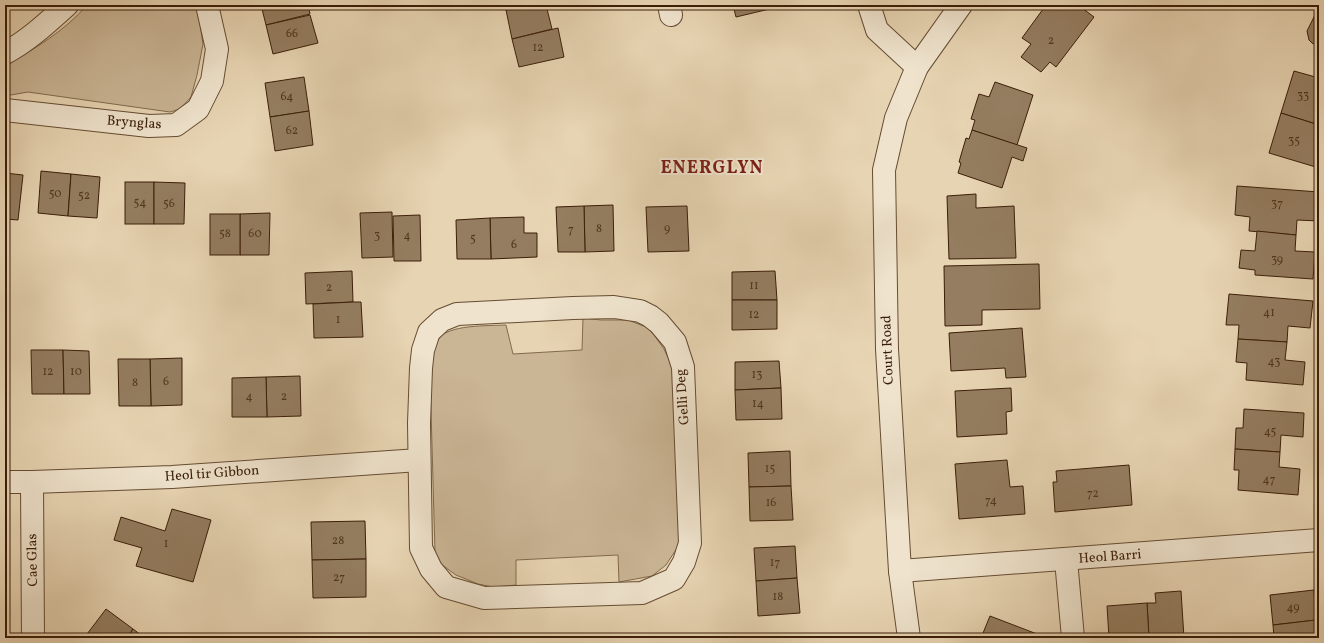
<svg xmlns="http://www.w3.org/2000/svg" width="1324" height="643" viewBox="0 0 1324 643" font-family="Vollkorn,serif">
<rect width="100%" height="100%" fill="#e7d4b2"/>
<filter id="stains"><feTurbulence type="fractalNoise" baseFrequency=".005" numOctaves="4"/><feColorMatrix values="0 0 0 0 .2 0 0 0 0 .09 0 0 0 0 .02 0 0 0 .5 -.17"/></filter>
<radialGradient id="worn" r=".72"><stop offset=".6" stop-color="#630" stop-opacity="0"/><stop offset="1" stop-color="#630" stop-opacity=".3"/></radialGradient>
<!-- green -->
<g fill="#cab595" stroke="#826a4e">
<path d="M87,5h110l6,39 -6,31 -6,22 -11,12 -10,3 -142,-20 -23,4v-30c29,-17 60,-35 82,-61z"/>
<path d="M583,318l18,2h27l18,7 8,8 10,14 8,17 4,75 3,104 -13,20 -14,11 -33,6 -1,-27 -102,5v25l-23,2 -15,-3 -22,-9 -15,-11 -6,-12 -5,-178c2,-10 3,-24 8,-34 8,-16 52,-14 68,-15l7,29 69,-4z"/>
</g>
<!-- building -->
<g fill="#947d60" stroke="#3b1e08">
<path d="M261,5h47l2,9 -44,11z"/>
<path d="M505,5h25l-24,5z"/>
<path d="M530,5h16l6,24 -40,10 -6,-29z"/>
<path d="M733,5h45v2l-42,10z"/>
<path d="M1046,5h32l16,12 -38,50 -6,-5 -9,10 -20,-15 10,-13 -9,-6z"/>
<path d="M1319,6v11l-4,-2z"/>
<path d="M310,15l8,28 -45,11 -7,-29z"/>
<path d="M1315,15l4,2v30l-7,-4 -3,-3 -2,-9z"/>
<path d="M558,28l6,29 -45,10 -7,-28z"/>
<path d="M1294,71l25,7v47l-38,-12z"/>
<path d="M304,77l5,34 -39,6 -5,-34z"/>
<path d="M995,82l38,13 -16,50 -45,-15 3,-10 -4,-1 8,-25 10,3z"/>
<path d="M309,111l4,34 -38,6 -5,-34z"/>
<path d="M1281,113l38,12 -5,15 5,2v26l-50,-15z"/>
<path d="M972,130l55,18 -4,13 -11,-4 -10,31 -44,-15 3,-10 -2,-1 7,-24 3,1z"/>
<path d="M41,171l30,3 -3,42 -30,-3z"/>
<path d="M5,173l18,2 -5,45 -13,-1z"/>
<path d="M71,174l29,3 -3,41 -29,-2z"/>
<rect x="125" y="182" width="29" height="42"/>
<path d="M154,182l31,1 -1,41h-30z"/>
<path d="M1237,186l82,6v29l-22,-1 -1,15 -47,-4 1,-14 -15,-2z"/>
<path d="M976,194v14l38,-2 2,52 -67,1 -2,-63z"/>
<path d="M613,205l1,46 -29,1 -1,-46z"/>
<path d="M584,206l1,46h-27l-2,-45z"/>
<path d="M687,206l2,45 -41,1 -2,-45z"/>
<path d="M392,212l1,45 -31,1 -2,-45z"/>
<path d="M270,213l-1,42h-29v-41z"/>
<rect x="210" y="214" width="30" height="41"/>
<path d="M420,215l1,46h-27l-1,-45z"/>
<path d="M524,217v16h13v24l-46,2 -1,-41z"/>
<path d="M490,218l1,41h-34l-1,-39z"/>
<path d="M1257,231l39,4 -1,16 20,1 -2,27 -58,-4v-5l-16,-2 2,-18 14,1z"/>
<path d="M1039,264l1,45 -58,1v15l-37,1 -1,-60z"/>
<path d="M352,271l1,31 -47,2 -1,-31z"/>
<path d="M775,271l2,29h-45v-28z"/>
<path d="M1229,294l84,7 -3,27 -22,-2 -1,16 -49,-3 1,-14h-13z"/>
<path d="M732,300h45v29l-45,1z"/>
<path d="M353,302h8l2,35 -49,1 -1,-34z"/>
<path d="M1022,328l4,49 -20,1 -1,-10 -54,3 -2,-38z"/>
<path d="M1238,339l49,3 -2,18 20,2 -2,23 -57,-5 1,-17 -11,-1z"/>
<path d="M31,350h32l1,44h-32z"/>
<path d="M63,350l26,1 1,43h-26z"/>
<path d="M182,358v47l-31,1 -1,-47z"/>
<path d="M118,359h32l1,47h-32z"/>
<path d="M779,361l2,27 -46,2v-28z"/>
<path d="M300,376l1,40 -34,1 -1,-40z"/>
<path d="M266,377l1,40h-35v-39z"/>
<path d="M781,388l1,31 -46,1 -1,-30z"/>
<path d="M1011,388l1,23 -6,1 1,22 -50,3 -2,-46z"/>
<path d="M1244,409l60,4 -1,24 -22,-2 -1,17 -45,-3 1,-21h7z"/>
<path d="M1235,449l45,3 -1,15 21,2 -2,26 -60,-5 1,-20h-5z"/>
<path d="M790,451l1,35 -42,1 -1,-34z"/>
<path d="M1007,460l3,27 13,-1 2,28 -66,5 -4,-55z"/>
<path d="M1129,465l3,40 -77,7 -2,-30h4l-1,-11z"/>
<path d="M791,486l2,34 -43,1 -1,-34z"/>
<path d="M172,509l39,11 -18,62 -57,-16 6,-18 -28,-8 7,-23 44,14z"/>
<path d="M365,521l1,38 -54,1 -1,-38z"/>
<path d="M795,546l2,32 -41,3 -2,-33z"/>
<path d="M366,559v38l-53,1 -1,-38z"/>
<path d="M797,578l3,35 -42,3 -2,-35z"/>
<path d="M1314,590l2,30 -43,5 -3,-30z"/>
<path d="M1181,591l3,47h-35l-2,-35h9l-1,-10z"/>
<path d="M1147,603l2,35h-40l-2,-32z"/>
<path d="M106,609l27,20 -6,9h-43z"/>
<path d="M990,616l47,18 -2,4h-54z"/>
<path d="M1316,620l2,18h-44l-1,-13z"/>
<path d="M133,629l12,9h-18z"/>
</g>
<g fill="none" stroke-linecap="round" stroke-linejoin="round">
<!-- minor casing -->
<g stroke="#664c32" stroke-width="24">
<g id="minor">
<path d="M669,5l2,10"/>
<path d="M869,5l8,25 40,37"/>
<path d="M5,53c23,-12 43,-31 62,-48"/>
<path d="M5,110l144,16 27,-1 22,-16 14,-28 5,-32 -10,-44"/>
<path d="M614,307l26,4 10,5 9,7 16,19 8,25 7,176 -6,19 -10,17 -32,14 -158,5 -38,-11 -15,-18 -10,-21 -2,-125 2,-55 2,-18 6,-18 13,-12 15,-6 116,-6z"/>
<path d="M5,482h27l140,-5 247,-17"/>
<path d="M32,482l1,156"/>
<path d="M1066,560l7,78"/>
<path d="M900,571l419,-31"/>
<path d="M909,638l-9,-67 -13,-222 -3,-179 12,-52 21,-51 44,-62"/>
</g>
</g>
<!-- minor -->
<use href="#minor" stroke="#efe3cd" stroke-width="22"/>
</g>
<g text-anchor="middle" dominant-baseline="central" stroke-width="4" stroke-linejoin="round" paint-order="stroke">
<!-- number labels -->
<g font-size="12" fill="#51361e">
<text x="292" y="34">66</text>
<text x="1051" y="41">2</text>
<text x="538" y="48">12</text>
<text x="1303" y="96">33</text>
<text x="287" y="97">64</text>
<text x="292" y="131">62</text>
<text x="1294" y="141">35</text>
<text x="55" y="194">50</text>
<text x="84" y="196">52</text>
<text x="140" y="203">54</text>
<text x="169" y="204">56</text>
<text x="1277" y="204">37</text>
<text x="599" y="229">8</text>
<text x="667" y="229">9</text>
<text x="571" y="230">7</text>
<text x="225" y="234">58</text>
<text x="255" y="234">60</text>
<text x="377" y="236">3</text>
<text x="407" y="236">4</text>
<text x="473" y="239">5</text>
<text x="514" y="245">6</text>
<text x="1277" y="260">39</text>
<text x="754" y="286">11</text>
<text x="329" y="288">2</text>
<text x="1269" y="313">41</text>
<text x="754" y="315">12</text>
<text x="338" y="320">1</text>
<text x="1274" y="362">43</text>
<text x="48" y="372">12</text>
<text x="76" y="372">10</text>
<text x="757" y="375">13</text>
<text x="166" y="382">6</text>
<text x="135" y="383">8</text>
<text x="249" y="397">4</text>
<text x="284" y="397">2</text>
<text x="758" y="404">14</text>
<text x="1270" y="432">45</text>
<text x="770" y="469">15</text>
<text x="1269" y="480">47</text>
<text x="1093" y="494">72</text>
<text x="991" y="501">74</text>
<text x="771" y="503">16</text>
<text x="338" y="541">28</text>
<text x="166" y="544">1</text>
<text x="775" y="563">17</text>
<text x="339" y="578">27</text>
<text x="778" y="597">18</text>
<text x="1293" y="608">49</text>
</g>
<!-- street labels -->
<g font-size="14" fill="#3b1e08" stroke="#efe3cd">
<text transform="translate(134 123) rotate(4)">Brynglas</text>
<text transform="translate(888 350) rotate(-92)">Court Road</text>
<text transform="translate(683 397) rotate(-94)">Gelli Deg</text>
<text transform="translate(212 474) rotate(-4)">Heol tir Gibbon</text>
<text transform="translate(1110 557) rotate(-4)">Heol Barri</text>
<text transform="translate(33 560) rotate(-91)">Cae Glas</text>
</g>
<!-- district labels -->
<g font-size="18" font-weight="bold" letter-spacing="1" fill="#7a1f14" stroke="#efe3cd">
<text x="712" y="168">ENERGLYN</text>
</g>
</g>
<!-- margin -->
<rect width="1324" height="643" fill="none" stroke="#e7d4b2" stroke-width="20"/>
<rect x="6" y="6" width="1312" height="631" fill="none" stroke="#3b1e08" stroke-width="2"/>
<rect x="10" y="10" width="1304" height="623" fill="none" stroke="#3b1e08"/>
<rect width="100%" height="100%" filter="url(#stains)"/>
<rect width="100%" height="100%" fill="url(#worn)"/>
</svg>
